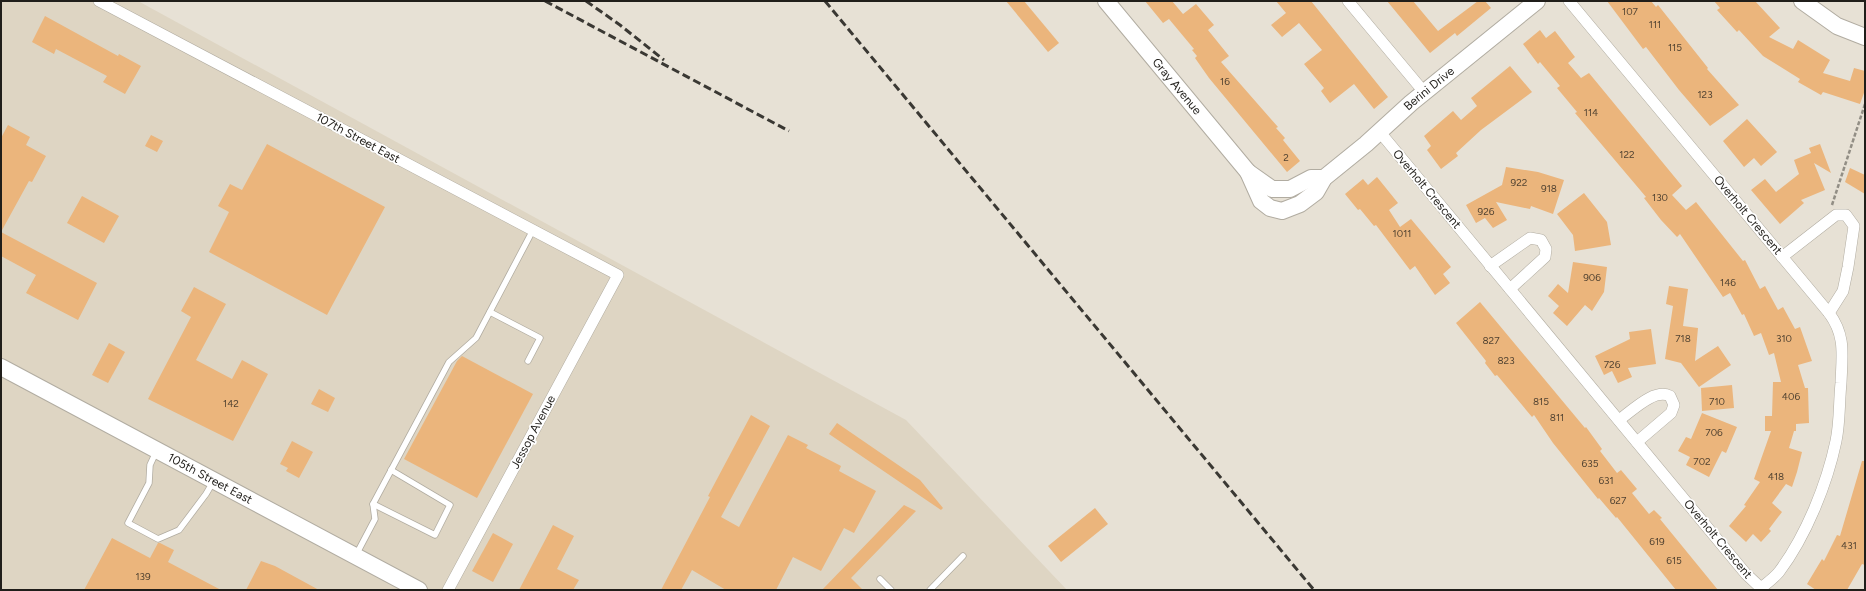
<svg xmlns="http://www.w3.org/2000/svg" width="1866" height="591" viewBox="0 0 1866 591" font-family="Figtree,sans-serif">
<rect width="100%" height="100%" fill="#e7e1d5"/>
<!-- built -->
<path fill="#ded5c3" d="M1,1h137l768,419 161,170h-1066z"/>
<!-- building -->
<g fill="#ebb57c">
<path d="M1006,1h18l35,42 -11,9z"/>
<path d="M1145,1h27l11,13 13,-10 18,21 -6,5 21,26 -8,6 57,65 -2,1 9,10 -2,2 17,21 -13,11 -78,-94 -14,-20 2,-2 -5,-6 2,-1 -25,-30 -6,4z"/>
<path d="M1276,1h35l77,96 -14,12 -20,-25 -24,19 -9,-12 3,-3 -20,-24 18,-14 -23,-27 -17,14 -11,-12 15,-12z"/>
<path d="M1387,1h26l25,30 40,-30h7l6,7 -34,28 -2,-3 -25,20z"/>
<path d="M1607,1h44l5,6 2,-2 50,63 -1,1 32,36 -29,21 -31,-36 -33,-43 -3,2z"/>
<path d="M1714,1h41l25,27 -11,9 24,12 5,-9 32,20 -7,13 27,8 4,-13 11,3v19l-5,14 -37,-12 -2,3 -23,-13 2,-3 -37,-23 -24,-26 -2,2 -20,-22 3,-2z"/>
<path d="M45,16l73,40 1,-2 22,12 -16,28 -22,-12 4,-6 -51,-27 -2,5 -22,-12z"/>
<path d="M1540,30l6,8 9,-7 20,26 -7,6 13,15 8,-5 93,113 -10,9 14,15 10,-8 47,59 2,-1 15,29 5,-3 13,24 5,-3 12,22 5,-2 12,34 -14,4 7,23h3l1,35 -13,1v7h-2l-5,17 13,4 -5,20 -5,15 -6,-3 -14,19 10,9 -13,17 2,2 -10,11 -8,-8 -7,8 -17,-16 17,-20 -2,-1 16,-23 -6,-3 17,-48h-6v-15h7l1,-34h8l-7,-29 -5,2 -8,-22 -7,3 -10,-22 -2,1 -12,-22 -7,4 -43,-63 -3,3 -16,-17 -17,-22 2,-1 -71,-84 2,-1 -20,-24 3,-2 -20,-24 -2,2 -15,-20z"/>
<path d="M1510,66l22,26 -51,38 -25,23 2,3 -17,13 -14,-19 4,-4 -7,-10 29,-25 8,9 16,-14 -6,-8z"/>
<path d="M1747,119l30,33 -16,14 -7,-8 -10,9 -21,-26z"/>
<path d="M8,125l22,12 -4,8 20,11 -14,26 -3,-1 -28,51 96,51 -19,37 -52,-27 10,-18 -35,-19v-118z"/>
<path d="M151,135l12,6 -6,11 -12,-6z"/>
<path d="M267,144l118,63 -58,108 -118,-63 20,-40 -11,-6 12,-22 12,6z"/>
<path d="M1820,144l11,29 -17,-10 11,27 -24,10 3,3 -24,21 -29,-34 14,-11 11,13 23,-18 -5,-14 17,-7 -2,-5z"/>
<path d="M1506,167l32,5 26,8 -11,34 -22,-8 -1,3 -34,-7 11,18 -14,8 -8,-10 -9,5 -10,-18 36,-20z"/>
<path d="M1850,168l15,7v19l-20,-12z"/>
<path d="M1377,177l21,26 -9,7 11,17 11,-8 40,48 -8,7 7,9 -15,12 -20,-29 -5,4 -34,-45 -2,1 -14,-17 -2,1 -13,-16 18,-15 5,6z"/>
<path d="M1584,193l23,29 4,23 -36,6 -2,-16 -16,-21z"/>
<path d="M82,196l37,20 -15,27 -37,-20z"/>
<path d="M1573,262l34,5 -3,25 -12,19 -7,-6 -18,21 -14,-13 6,-7 -11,-10 10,-12 10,9z"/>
<path d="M1669,286l19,3 -5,37 15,2 -3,33 23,-15 13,19 -32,22 -18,-24 -16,-4 8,-53 -7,-2z"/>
<path d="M194,287l32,17 -30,56 36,19 10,-19 26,14 -35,67 -85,-42 43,-82 -10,-6z"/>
<path d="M1480,302l105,126 1,-1 16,22 -2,2 17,22 4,-3 16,19 -5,4 17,21 5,-4 8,8 -2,1 58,71h-42l-59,-73 -1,1 -17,-20 -1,1 -45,-56 -19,-28 -2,2 -35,-42 -2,1 -10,-13 1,-2 -30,-38z"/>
<path d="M1651,329l5,35 -28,4 4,9 -14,6 -6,-12 -8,4 -9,-19 35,-17 -1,-7z"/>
<path d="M109,343l16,9 -17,31 -16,-8z"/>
<path d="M462,356l71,38 -56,104 -73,-39 53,-98z"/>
<path d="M1732,385l2,23 -32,3 -1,-23z"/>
<path d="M319,389l16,9 -7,14 -17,-8z"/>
<path d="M1702,413l35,14 -11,26 -4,-2 -13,26 -23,-12 4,-8 -12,-6 8,-14 5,2z"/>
<path d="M751,415l19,11 -49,91 18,10 49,-92 20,10 -2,3 35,18 -2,5 37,20 -22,42 -10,-5 -23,43 -28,-14 -17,33h-50l-34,-20 -11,20h-20l49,-93 -2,-1z"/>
<path d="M837,423l83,57 23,28 -2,2 -112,-76z"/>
<path d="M292,441l21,11 -14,26 -13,-7 2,-3 -8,-4z"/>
<path d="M1862,461h3v104l-3,-1 -15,26h-31l-9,-6 15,-25 2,2 13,-26 3,1z"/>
<path d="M904,505l12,6 -65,67 12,12h-41z"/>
<path d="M1095,508l13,16 -47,38 -13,-16z"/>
<path d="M553,525l21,11 -17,33 22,11 -6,10h-54z"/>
<path d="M493,533l20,11 -20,38 -21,-11z"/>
<path d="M112,538l38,20 8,-15h2l14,7 -6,12 53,28h-137z"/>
<path d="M261,561l14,5 44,24h-73z"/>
</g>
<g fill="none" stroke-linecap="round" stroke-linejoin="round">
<!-- lane casing -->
<g stroke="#b1aca1" stroke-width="7">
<g id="lane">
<path d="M490,312l50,26 -12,23"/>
<path d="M156,452l-6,13 -1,18 -21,40 30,16 21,-9 27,-36 7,-12"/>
<path d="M373,504l62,31 15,-30 -59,-35"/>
<path d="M356,555l19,-36 -2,-15 76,-142 27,-24 57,-108"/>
<path d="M880,579l11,11"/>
<path d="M930,590l33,-34"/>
</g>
</g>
<!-- street casing -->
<g stroke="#b1aca1" stroke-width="12">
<g id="street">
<path d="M99,1l519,274 -170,315"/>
<path d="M1348,1l76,91"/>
<path d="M1379,131l367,443 15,14c6,-5 13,-10 18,-16 27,-36 48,-88 57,-131 4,-19 3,-39 5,-58 1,-28 5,-47 -12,-70l-260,-312"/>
<path d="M1782,257l54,-42h10l8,11 -6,41 -5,24 -14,22"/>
<path d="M1490,266l40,-28 11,2 5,9 -1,8 -35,32"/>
<path d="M1619,420c13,-9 35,-32 51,-24l4,9 -3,8 -34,29"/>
</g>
</g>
<!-- secondary casing -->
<g stroke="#b1aca1" stroke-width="18">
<g id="secondary">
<path id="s1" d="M1106,1l142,171 24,17h18l21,-11h13"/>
<path d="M1802,1l35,25 28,11"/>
<path id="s2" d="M1248,172l13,29 9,7 12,3 18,-7 16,-12 8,-14 42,-34 45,-41 126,-102"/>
<path id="s3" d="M1,367l418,223"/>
</g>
</g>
<!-- path -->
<path stroke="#928e85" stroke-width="2.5" stroke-dasharray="4 2" stroke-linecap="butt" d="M1832,205l33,-101"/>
<!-- lane -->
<use href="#lane" stroke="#fff" stroke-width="5.5"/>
<!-- street -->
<use href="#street" stroke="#fff" stroke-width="11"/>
<!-- secondary -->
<use href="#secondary" stroke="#fff" stroke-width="16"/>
<!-- rail -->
<g stroke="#3a3833" stroke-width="3" stroke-dasharray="8 4" stroke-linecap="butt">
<path d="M545,1l244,130"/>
<path d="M586,1l34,24 44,35"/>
<path d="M825,1l489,589"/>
</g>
</g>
<g text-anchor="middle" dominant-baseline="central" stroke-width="3.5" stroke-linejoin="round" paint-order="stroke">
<!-- number labels -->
<g font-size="10" fill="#534432">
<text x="1630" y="11">107</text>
<text x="1655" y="24">111</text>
<text x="1675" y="47">115</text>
<text x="1225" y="81">16</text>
<text x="1705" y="94">123</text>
<text x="1591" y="112">114</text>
<text x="1627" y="154">122</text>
<text x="1286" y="157">2</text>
<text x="1519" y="182">922</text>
<text x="1549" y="188">918</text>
<text x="1660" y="197">130</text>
<text x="1486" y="211">926</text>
<text x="1402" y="233">1011</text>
<text x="1592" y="277">906</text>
<text x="1728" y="282">146</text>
<text x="1683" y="338">718</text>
<text x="1784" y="338">310</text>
<text x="1491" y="340">827</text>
<text x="1506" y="360">823</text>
<text x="1612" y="364">726</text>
<text x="1791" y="396">406</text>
<text x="1541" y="401">815</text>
<text x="1717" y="401">710</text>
<text x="231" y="403">142</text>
<text x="1557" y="417">811</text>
<text x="1714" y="432">706</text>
<text x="1702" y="461">702</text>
<text x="1590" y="463">635</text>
<text x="1776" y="476">418</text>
<text x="1606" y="480">631</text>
<text x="1618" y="500">627</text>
<text x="1657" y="541">619</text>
<text x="1849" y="545">431</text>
<text x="1674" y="560">615</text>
<text x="143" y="576">139</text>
</g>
<!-- street labels -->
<g font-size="12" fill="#201e1a" stroke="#fff">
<text stroke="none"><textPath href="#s1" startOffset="111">Gray Avenue</textPath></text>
<text stroke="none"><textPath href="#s2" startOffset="249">Berini Drive</textPath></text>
<text transform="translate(358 138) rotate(28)">107th Street East</text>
<text transform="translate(1427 189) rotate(50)">Overholt Crescent</text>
<text transform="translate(1748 215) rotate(50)">Overholt Crescent</text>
<text transform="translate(533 432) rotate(-62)">Jessop Avenue</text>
<text stroke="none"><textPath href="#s3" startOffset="237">105th Street East</textPath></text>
<text transform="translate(1718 539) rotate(50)">Overholt Crescent</text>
</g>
</g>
<!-- border -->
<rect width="1866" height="591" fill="none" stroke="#201e1a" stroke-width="4"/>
</svg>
